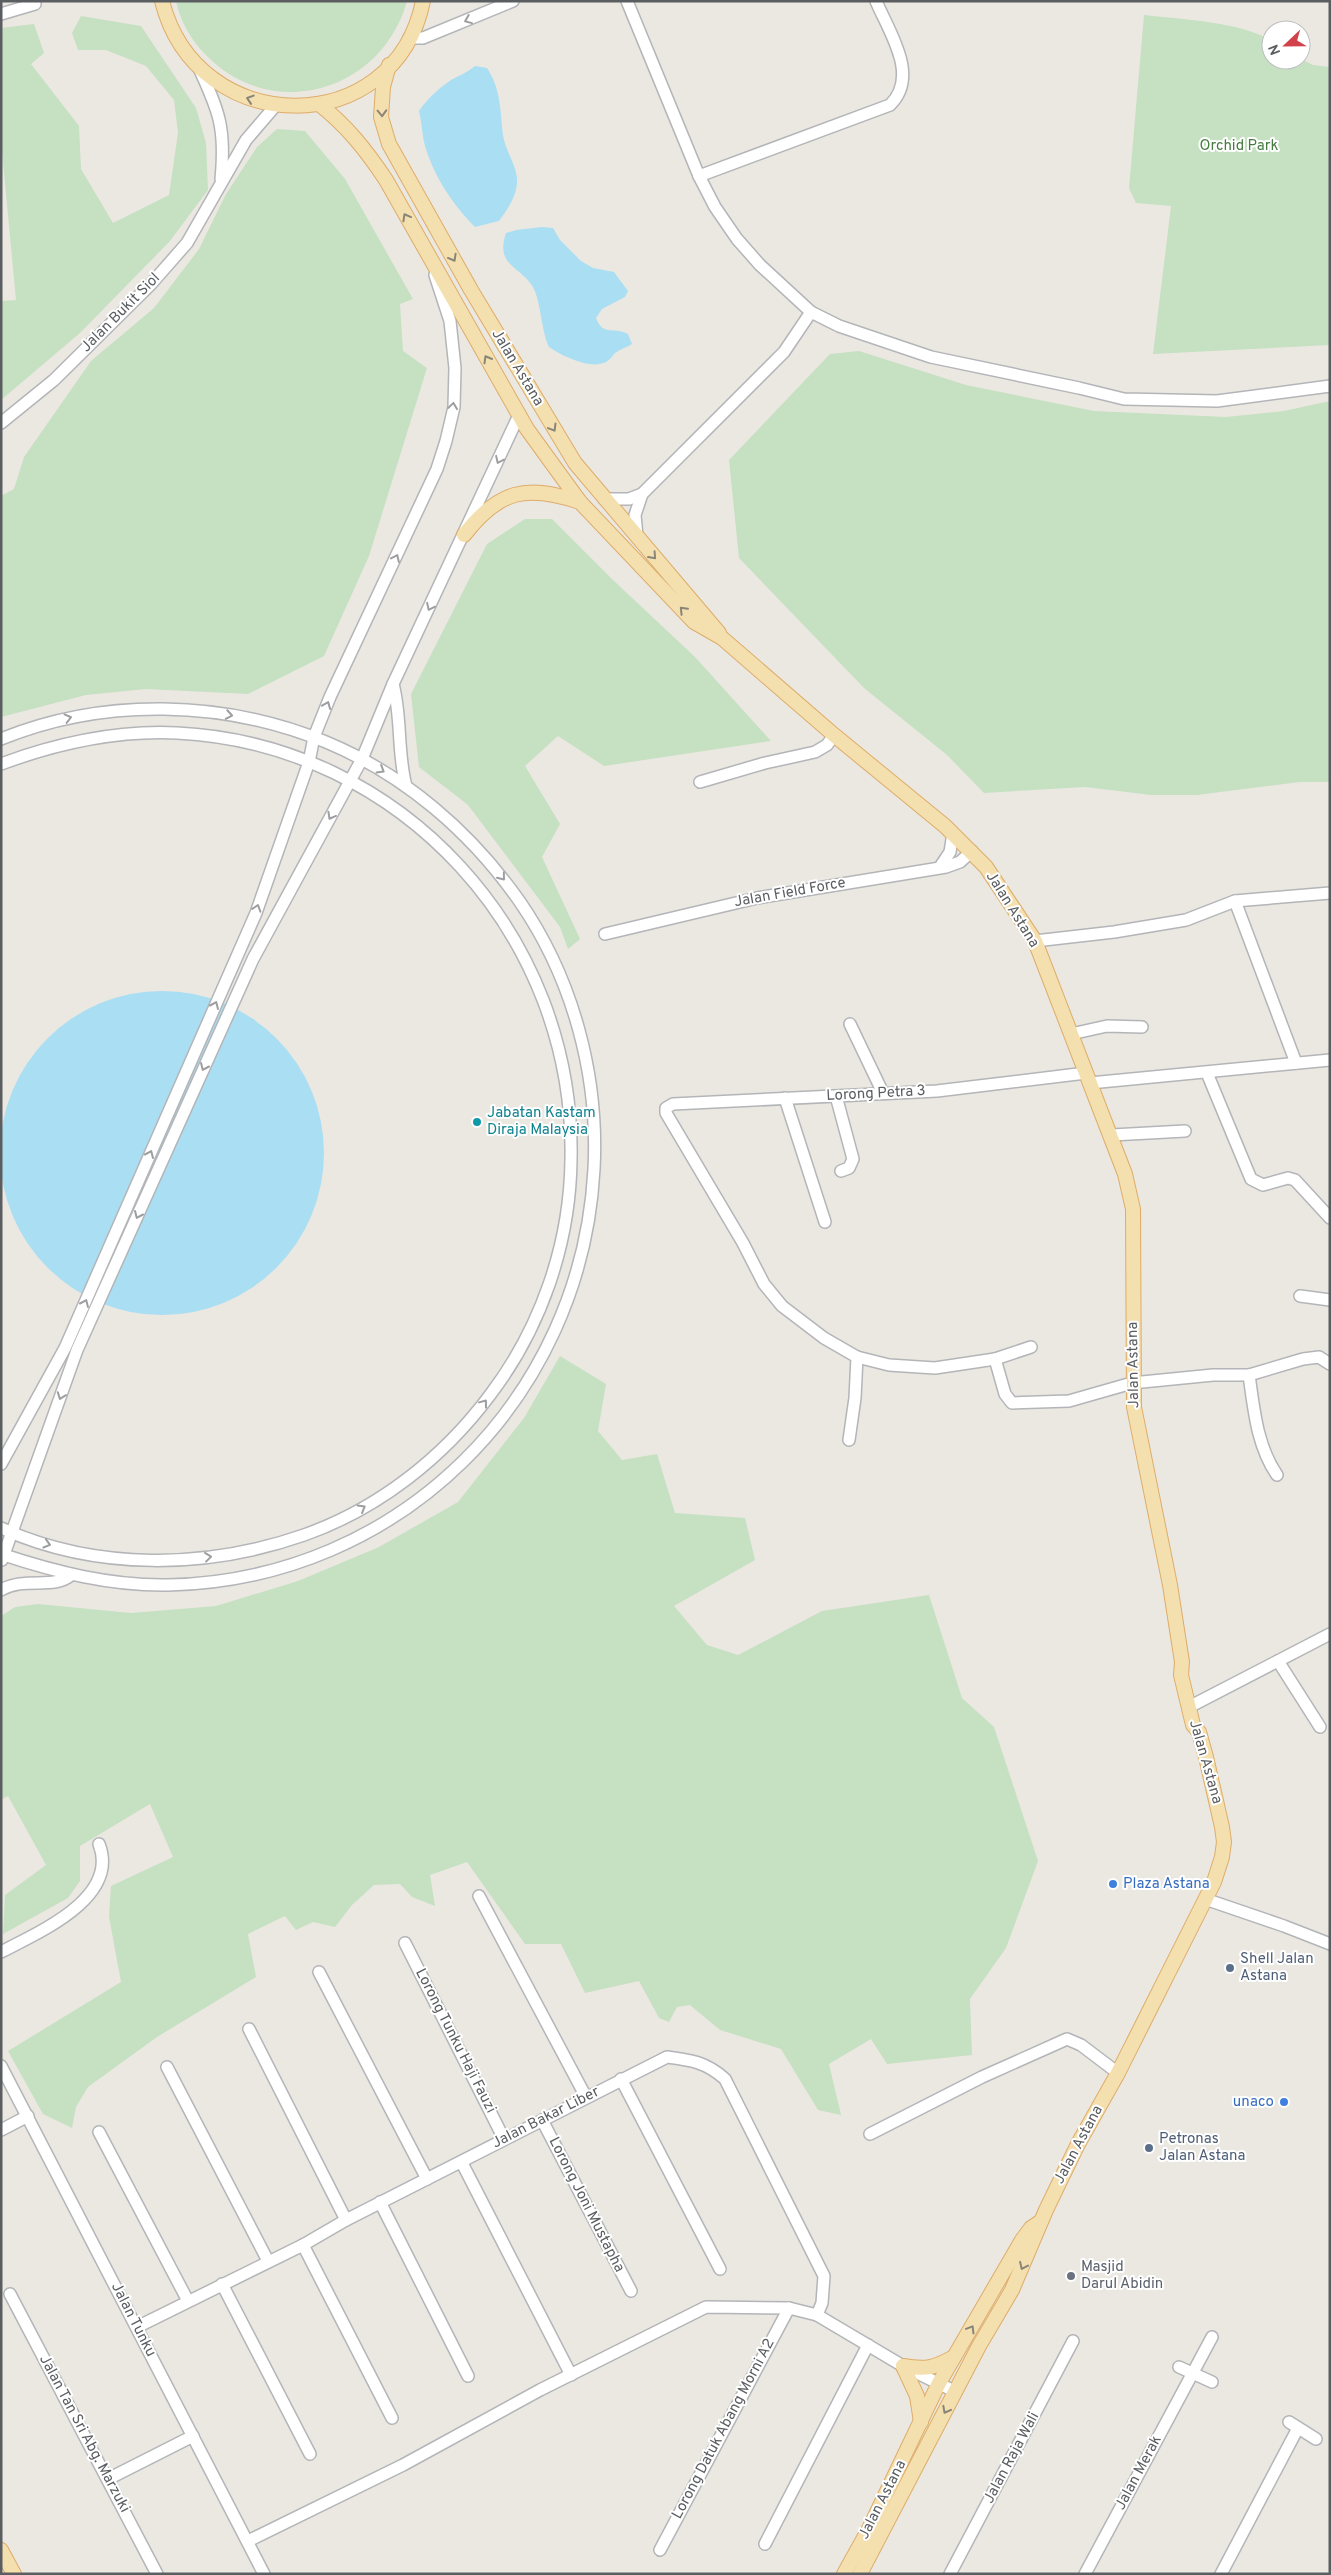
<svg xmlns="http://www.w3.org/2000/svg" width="1331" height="2575" viewBox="0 0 1331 2575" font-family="Overpass,sans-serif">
<rect width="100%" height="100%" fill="#ebe8e2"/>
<!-- green -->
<g fill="#c6e0c2">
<path d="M176,1h231c-25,91 -136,123 -202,53 -14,-14 -25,-33 -29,-53z"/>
<path d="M1144,15c34,4 100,7 127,26v19l30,-1 12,6 17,2v278l-177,9 18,-148 -35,-3 -7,-15z"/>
<path d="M81,16l60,10 55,82 10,35 2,47 -38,51 -90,92 -79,67v-99l15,-1 -15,-159v-113l33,-4 10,29 -13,11 48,62 2,43 32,54 56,-28 9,-62 -4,-33 -28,-34 -40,-16h-28l-6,-17z"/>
<path d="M277,129l28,2 40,48 68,120 -13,5 3,47 24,17 -58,188 -45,100 -76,38 -102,-5 -60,6 -85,22v-221l13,-7 10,-32 67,-96 63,-53 45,-59 27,-55 31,-47z"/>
<path d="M859,351l107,34 128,26 132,6 58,-6 46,-10v381h-30l-103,13h-46l-66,-8 -101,6 -37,-38 -83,-67 -125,-130 -10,-98 101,-106z"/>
<path d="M525,519h27l61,61 82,77 76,84 -167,25 -46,-30 -33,30 35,58 -18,33 38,82 -12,10 -8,-22 -92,-122 -49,-38 -8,-73 76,-150z"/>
<path d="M560,1356l46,28 -8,47 24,29 35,-6 18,59 70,5 10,42 -81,46 33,39 31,10 84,-44 107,-16 33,103 32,29 44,134 -32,87 -36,51 2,56 -85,9 -16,-25 -42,25 12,51 -23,-5 -37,-61 -61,-19 -30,-25 -13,2 -8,15 -10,-4 -20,-37 -54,12 -24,-49h-36l-58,-82 -37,13 5,31 -23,-9 -12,-13 -26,1 -22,20 -17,22 -22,-5 -17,8 -11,-14 -37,18 8,43 -99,60 -69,50 -12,20 -4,21 -29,-14 -35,-63 113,-69 -12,-65 2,-31 62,-29 -23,-53 -70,42v35l-12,17 -65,36 2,-39 41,-30 -38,-69 -7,4v-184l14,-9 23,-3 93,9 85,-7 82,-25 81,-34 79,-45 66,-84z"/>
</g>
<!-- water -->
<g fill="#aadef3">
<path d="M475,66l12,2c14,21 13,42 16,67 2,15 13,29 14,44 1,16 -10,31 -18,42l-24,6c-21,-21 -40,-49 -49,-78 -4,-12 -4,-26 -7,-38 8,-12 20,-23 32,-31 9,-5 17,-8 24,-14z"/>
<path d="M542,227l11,1 7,12 21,21 12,7 21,4 14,19 -3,6 -23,12 -6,9c7,19 17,8 32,16l4,10c-6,4 -12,5 -17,9 -3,3 -5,7 -9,9 -15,8 -44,-6 -57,-15 -8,-17 -8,-45 -16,-60 -13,-21 -38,-21 -27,-54l10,-3z"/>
<circle cx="162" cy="1153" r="162"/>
</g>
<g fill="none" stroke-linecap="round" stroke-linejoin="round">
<!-- minor casing -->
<g stroke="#b3b5b8" stroke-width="14">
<g id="minor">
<path d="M627,1l72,175 16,31 22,32 23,26 51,47 28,14 92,31 148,31 45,11 93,2 113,-15"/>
<path d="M1,14l34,-10"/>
<path d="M409,38h14l90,-37"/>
<path d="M198,66c21,45 28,62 23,113"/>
<path d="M699,176l191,-71c30,-29 -1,-73 -14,-104"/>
<path d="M1,423l53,-43 97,-96 36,-41 59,-103 30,-35"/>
<path d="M604,499h25l13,-5 142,-142 27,-40"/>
<path d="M637,536l-2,-21 7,-21"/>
<path d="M393,684c9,34 4,68 13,102"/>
<path d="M1,739c103,-42 223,-39 325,3 79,33 145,90 194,160 53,77 79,174 74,267 -12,229 -194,411 -426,416 -57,1 -113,-13 -167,-31"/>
<path d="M1,764c57,-21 115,-34 176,-31 225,11 399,203 394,427 -1,84 -30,168 -81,235 -47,63 -112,114 -186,140 -97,34 -208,36 -303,-7"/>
<path d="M700,782l65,-19 50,-11 12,-7 7,-10"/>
<path d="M940,867l10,-15 3,-19"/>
<path d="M1235,901l61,162"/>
<path d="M605,934l152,-36 189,-31 14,-5 12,-11"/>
<path d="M1035,941l79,-9 72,-12 49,-19 95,-8"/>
<path d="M850,1024l33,69"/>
<path d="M1071,1034l36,-8 35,1"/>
<path d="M1207,1073l44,106 12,6 25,-7 7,2 35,38"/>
<path d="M1090,1083l240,-23"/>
<path d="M836,1096l17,63 -4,9 -8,3"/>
<path d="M785,1098l40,124"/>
<path d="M1112,1135l73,-4"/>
<path d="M1300,1296l30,4"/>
<path d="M857,1357l-33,-19 -42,-32 -18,-22 -21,-41 -77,-130v-5l7,-4 264,-13 149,-18"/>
<path d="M995,1359l36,-12"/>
<path d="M1249,1375c5,35 8,71 28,100"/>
<path d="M849,1440l6,-42 2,-41 32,8 46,3 60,-9 10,35 7,9 57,-2 63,-18 81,-8h36l54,-16 16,-2 11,7"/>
<path d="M1,1464l64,-116 191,-435 53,-151 5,-25 16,-40 107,-228 9,-28 8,-34 1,-39 -5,-47 -15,-46"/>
<path d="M2,1560l75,-210 176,-391 109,-200 31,-75 126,-269"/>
<path d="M1,1590c25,-14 52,0 70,-15"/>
<path d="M1278,1661l42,66"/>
<path d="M1189,1707l141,-73"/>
<path d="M479,1896l107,201"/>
<path d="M1205,1899l79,27 46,18"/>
<path d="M405,1943l99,196"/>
<path d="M1,1952c38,-20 119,-54 98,-108"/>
<path d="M319,1972l108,207"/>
<path d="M249,2029l97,191"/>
<path d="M1,2066l263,508"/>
<path d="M167,2067l101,194"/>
<path d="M621,2079l99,190"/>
<path d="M542,2120l89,171"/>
<path d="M1,2130l27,-14"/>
<path d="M99,2132l89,169"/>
<path d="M870,2134l112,-57 85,-38 14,6 37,28"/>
<path d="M462,2163l109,212"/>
<path d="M380,2202l88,174"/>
<path d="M303,2245l89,173"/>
<path d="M222,2284l88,170"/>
<path d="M10,2294l147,280"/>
<path d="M137,2327l166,-82 43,-25 321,-163c24,3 39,5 58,22l99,197 -2,27 -5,12"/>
<path d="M1179,2367l33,15"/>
<path d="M1289,2422l27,17"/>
<path d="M108,2479l85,-43"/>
<path d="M248,2541l155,-76 137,-75 166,-83 83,1 28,7 86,51 53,26"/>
<path d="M765,2544l103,-199"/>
<path d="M660,2550l129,-242"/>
<path d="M950,2574l123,-233"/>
<path d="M1085,2574l127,-237"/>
<path d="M1221,2574l77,-146"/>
</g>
</g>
<!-- major casing -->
<g stroke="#deac69" stroke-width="16">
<g id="major">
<path d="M162,1c35,139 233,140 261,0"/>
<path d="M389,65l-6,22 -2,30 8,27 82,146 104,173 144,170"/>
<path d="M319,104c28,22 47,46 67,76l141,249 53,73 114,120 28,16 112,97 111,91 41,41 49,74 90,233 8,35 1,198 36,178 12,77 -1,13 12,50 6,7 7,25 16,70 2,15 -2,15 -8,25 -96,191 -40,71 -32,66 -34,80 -33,56 -119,228"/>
<path d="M464,535c35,-45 62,-51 116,-33"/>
<path d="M903,2366l14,30 4,26"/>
<path d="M903,2366c23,4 31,2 51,-9"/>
<path d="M1,2550l13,24"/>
<path d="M844,2574l25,-45 70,-146 83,-143 9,-12 9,-6"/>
</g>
</g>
<!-- minor -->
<use href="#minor" stroke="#fff" stroke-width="11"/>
<!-- major -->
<use href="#major" stroke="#f4dfaf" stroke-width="14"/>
</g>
<!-- one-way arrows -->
<defs><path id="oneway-chevron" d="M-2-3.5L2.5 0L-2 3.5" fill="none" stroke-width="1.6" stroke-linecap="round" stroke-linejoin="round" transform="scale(1.25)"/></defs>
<g stroke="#9d9ea0">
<use href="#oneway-chevron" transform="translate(468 20) rotate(158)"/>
<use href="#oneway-chevron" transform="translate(453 406) rotate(-82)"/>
<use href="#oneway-chevron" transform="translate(499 460) rotate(115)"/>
<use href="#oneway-chevron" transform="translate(396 558) rotate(-65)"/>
<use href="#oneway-chevron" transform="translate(430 607) rotate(116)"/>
<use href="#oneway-chevron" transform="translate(327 705) rotate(-68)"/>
<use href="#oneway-chevron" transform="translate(229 715) rotate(10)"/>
<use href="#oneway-chevron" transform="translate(68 718) rotate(-14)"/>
<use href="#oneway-chevron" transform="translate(381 770) rotate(31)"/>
<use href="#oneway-chevron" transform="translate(331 816) rotate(119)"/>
<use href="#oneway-chevron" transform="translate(502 877) rotate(51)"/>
<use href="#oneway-chevron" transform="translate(257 908) rotate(-72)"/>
<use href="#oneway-chevron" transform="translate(215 1005) rotate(-66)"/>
<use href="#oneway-chevron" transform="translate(204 1067) rotate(114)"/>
<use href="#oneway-chevron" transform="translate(150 1154) rotate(-66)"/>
<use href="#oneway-chevron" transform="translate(138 1215) rotate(114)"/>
<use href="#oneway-chevron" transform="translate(85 1303) rotate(-66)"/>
<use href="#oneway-chevron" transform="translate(61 1396) rotate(110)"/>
<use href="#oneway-chevron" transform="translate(484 1403) rotate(-53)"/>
<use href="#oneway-chevron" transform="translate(362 1508) rotate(-30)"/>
<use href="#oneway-chevron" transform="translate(47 1544) rotate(17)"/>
<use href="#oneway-chevron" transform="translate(208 1557) rotate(-7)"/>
</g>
<g stroke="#898578">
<use href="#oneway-chevron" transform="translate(250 99) rotate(-162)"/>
<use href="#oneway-chevron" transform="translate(382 113) rotate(88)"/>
<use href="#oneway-chevron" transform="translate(406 217) rotate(-119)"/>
<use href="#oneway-chevron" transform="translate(453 258) rotate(61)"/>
<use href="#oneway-chevron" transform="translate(487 359) rotate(-120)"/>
<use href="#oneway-chevron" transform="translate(553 428) rotate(59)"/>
<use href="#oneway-chevron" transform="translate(653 556) rotate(48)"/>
<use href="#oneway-chevron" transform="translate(683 610) rotate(-134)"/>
<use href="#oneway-chevron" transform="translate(1023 2266) rotate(115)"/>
<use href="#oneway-chevron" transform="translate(971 2329) rotate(-59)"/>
<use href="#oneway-chevron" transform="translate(946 2410) rotate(118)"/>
</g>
<!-- markers -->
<circle fill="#0f9aa8" stroke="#fff" stroke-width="2" cx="477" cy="1122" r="5"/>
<g fill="#3f7fe0" stroke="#fff" stroke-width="2">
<circle cx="1113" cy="1884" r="5"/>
<circle cx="1284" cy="2102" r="5"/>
</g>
<g fill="#5c6f8a" stroke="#fff" stroke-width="2">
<circle cx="1230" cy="1968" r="5"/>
<circle cx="1149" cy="2148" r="5"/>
</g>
<circle fill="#6b7280" stroke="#fff" stroke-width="2" cx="1071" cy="2276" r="5"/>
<g text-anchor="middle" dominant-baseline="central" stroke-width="4" stroke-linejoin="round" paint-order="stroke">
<!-- park labels -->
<g font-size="15" fill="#457c3f" stroke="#fff">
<text x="1239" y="146">Orchid Park</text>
</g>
<!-- street labels -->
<g font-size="15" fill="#5b5e61" stroke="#fff">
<text transform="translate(121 313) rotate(-45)">Jalan Bukit Siol</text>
<text transform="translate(517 368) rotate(59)">Jalan Astana</text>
<text transform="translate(790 893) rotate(-10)">Jalan Field Force</text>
<text transform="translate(1012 910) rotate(58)">Jalan Astana</text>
<text transform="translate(876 1094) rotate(-3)">Lorong Petra 3</text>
<text transform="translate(1134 1365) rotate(-91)">Jalan Astana</text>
<text transform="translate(1205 1762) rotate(74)">Jalan Astana</text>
<text transform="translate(455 2041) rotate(63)">Lorong Tunku Haji Fauzi</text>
<text transform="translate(546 2118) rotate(-27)">Jalan Bakar Liber</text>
<text transform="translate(1079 2145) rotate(-62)">Jalan Astana</text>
<text transform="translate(586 2205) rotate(63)">Lorong Joni Mustapha</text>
<text transform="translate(133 2320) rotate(63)">Jalan Tunku</text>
<text transform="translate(724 2429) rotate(-62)">Lorong Datuk Abang Morni A2</text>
<text transform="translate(84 2434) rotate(62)">Jalan Tan Sri Abg. Marzuki</text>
<text transform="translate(1012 2458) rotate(-62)">Jalan Raja Wali</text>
<text transform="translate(1139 2473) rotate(-62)">Jalan Merak</text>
<text transform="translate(883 2500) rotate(-63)">Jalan Astana</text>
</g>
<!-- culture labels -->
<g font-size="15" fill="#0d838f" stroke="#fff" text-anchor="start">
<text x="487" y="1113">Jabatan Kastam<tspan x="487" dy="17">Diraja Malaysia</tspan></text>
</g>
<!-- shop labels -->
<g font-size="15" fill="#366cbe" stroke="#fff" text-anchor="start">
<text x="1123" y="1884">Plaza Astana</text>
<text x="1274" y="2102" text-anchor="end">unaco</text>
</g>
<!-- service labels -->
<g font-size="15" fill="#4e5e75" stroke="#fff" text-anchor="start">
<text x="1240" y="1959">Shell Jalan<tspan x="1240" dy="17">Astana</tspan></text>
<text x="1159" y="2139">Petronas<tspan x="1159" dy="17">Jalan Astana</tspan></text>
</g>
<!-- worship labels -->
<g font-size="15" fill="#5b616d" stroke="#fff" text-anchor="start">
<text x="1081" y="2267">Masjid<tspan x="1081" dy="17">Darul Abidin</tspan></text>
</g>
</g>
<!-- border -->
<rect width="1331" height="2575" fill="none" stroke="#5b5e61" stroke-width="5"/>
<!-- north arrow -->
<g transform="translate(1286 45) rotate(248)"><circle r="24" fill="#ffffff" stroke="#bdbfc0"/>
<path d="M0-4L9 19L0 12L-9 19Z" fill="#d1424b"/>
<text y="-8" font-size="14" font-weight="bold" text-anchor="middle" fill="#5b5e61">N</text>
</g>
</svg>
